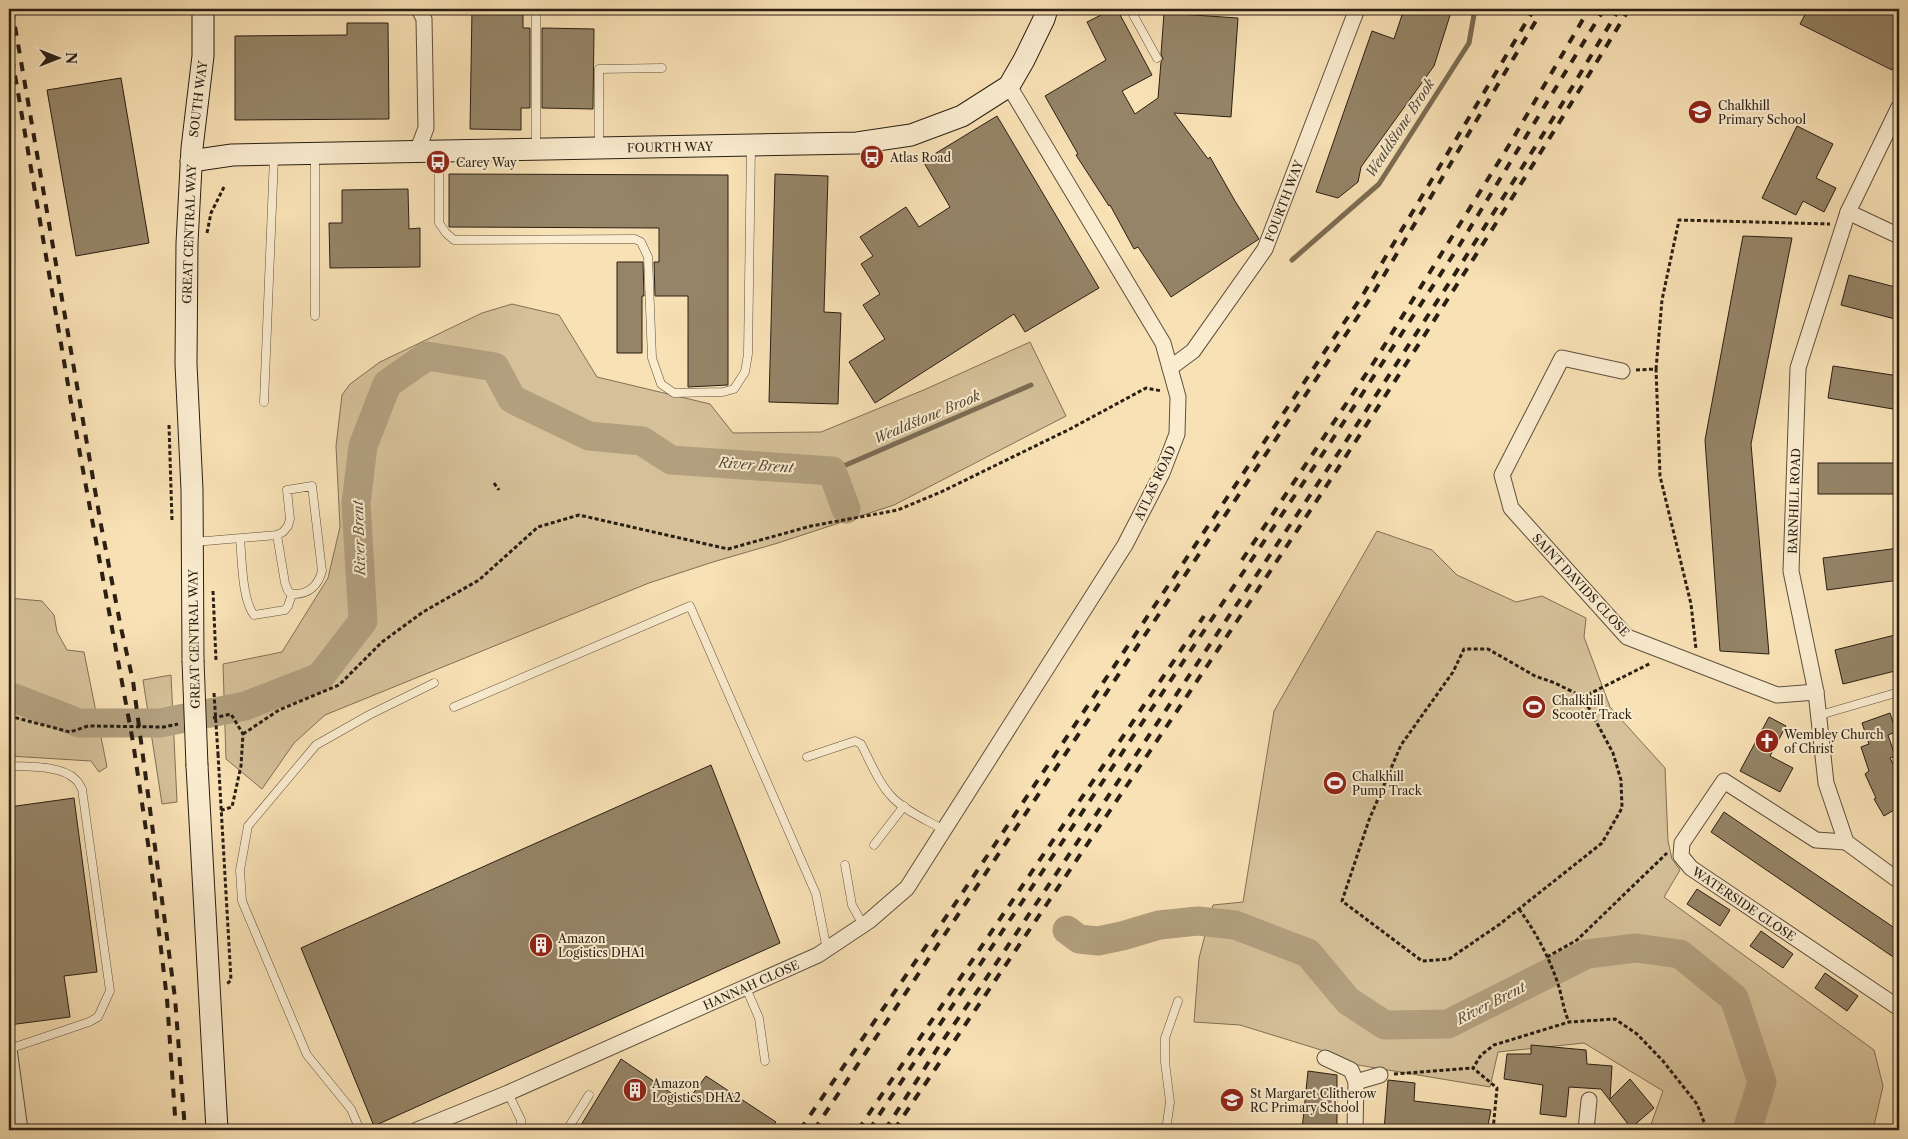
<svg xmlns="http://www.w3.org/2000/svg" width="1908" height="1139" viewBox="0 0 1908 1139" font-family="'Libre Caslon Text',serif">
<rect width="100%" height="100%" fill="#f8e1b5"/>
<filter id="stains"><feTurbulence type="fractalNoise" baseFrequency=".004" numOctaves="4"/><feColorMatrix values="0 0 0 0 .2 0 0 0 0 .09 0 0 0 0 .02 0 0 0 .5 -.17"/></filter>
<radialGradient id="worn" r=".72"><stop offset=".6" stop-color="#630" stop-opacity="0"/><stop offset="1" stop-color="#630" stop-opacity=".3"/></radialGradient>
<!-- green -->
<g fill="#d5c099" stroke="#807056">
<path d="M512,304l47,11 38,62 113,27 23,29 88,-1 105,-43 104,-47 36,74 -172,89 -116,38 -65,19 -64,21 -324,132 -31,28 -32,46 -36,-30 -3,-95 59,-12 46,-74 12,-51 -4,-81 6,-51 8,-11 30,-22 102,-49z"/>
<path d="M1377,531l55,19 25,25 59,27 26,-6 44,22 -2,19 26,70 55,61 3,73 4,18 8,11 -16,27 210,153 9,36 -10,44h-224l14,-39 -79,-48 -86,9 -8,35 -156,-26 -13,-11 -81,-25 -46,-3 5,-64 14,-53 30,-3 31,-191z"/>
<path d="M9,598l33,3 12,14 3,17 10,18 17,2 23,115 -8,5 -8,-11 -82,-5z"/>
<path d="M171,675l6,127 -15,2 -19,-124z"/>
</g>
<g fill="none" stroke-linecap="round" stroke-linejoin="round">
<!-- stream -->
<g stroke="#7c6c53" stroke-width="5">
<path d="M1292,260l87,-76 90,-141 6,-34"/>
<path d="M832,471l199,-86"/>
</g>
<!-- river -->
<g stroke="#b29f7e" stroke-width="29">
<path d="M9,696l70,27h81l85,-17 75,-29 43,-56 -7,-118 7,-57 24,-62 40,-28 68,11 17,32 77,37 53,5 29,19 161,11 14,38"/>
<path d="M1067,930l12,9 19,2 24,-5 37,-11 39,-4 37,4 73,28 40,48 37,24 63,-1 139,-70 49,-6 44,6 54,44 28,84 -15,48"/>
</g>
</g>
<!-- building -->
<g fill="#958467" stroke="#2a1f13">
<path d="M472,9h51v19h7v80h-9v22l-51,-1z"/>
<path d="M1113,9h4l35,66 -30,16 13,23 23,-16 3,-36 2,-3 -2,-5 3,-41 74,5 -7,99 -57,-4 34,46 2,-2 25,44 24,38 -88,58 -33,-50 -4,2 -24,-44 -1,1 -33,-51 2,-1 -33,-58 61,-36 -19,-38z"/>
<path d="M1404,9h48l-18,57 -73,101 -3,15 -20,16 -22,-6 56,-161 22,8z"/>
<path d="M1808,9h91v47l-7,14 -92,-46z"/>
<path d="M347,23h41l1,96 -154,1v-84l112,-1z"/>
<path d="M542,28l52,1 -1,80 -51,-1z"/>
<path d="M121,78l28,165 -73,13 -29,-166z"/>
<path d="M997,116l102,172 -74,44 -11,-18 -139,89 -26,-41 36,-23 -22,-34 17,-11 -19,-30 12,-8 -13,-19 46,-30 13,20 31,-20 -27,-46z"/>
<path d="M1797,126l36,18 -17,34 20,10 -12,24 -21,-11 -7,14 -34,-17z"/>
<path d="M449,174l279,1v210l-40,2v-91h-33l-1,-34h5v-34l-210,-1z"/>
<path d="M775,174l53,2 -4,136 17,1 -3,91 -69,-2z"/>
<path d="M408,189l1,40 11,-1v39l-90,1 -1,-45h13v-33z"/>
<path d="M1743,236l49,2 -41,206 18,210 -49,-3 -15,-211z"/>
<path d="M617,262h26l1,34h-2v57h-25z"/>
<path d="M1849,275l50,13v32l-58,-15z"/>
<path d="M1833,366l66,10v34l-71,-12z"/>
<rect x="1818" y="463" width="81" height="31"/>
<path d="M1899,548v32l-72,10 -4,-32z"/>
<path d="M1899,634v36l-56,14 -8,-34z"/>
<path d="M1890,713l6,19 -8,3 7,21 -5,2 9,18v31l-15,9 -10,-17 2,-1 -11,-24 4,-3 -8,-24 8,-3 -7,-21z"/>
<path d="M1769,717l17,9 -16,30 23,12 -13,24 -40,-21z"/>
<path d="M711,765l69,178 -406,183 -73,-178z"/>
<path d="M74,798l23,174 -33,4 6,41 -61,8v-218z"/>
<path d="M1724,812l175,119v30l-188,-129z"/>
<path d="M1697,889l33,21 -10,16 -33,-22z"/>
<path d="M1761,931l32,23 -10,14 -33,-22z"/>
<path d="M1825,973l33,23 -11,15 -32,-23z"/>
<path d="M1531,1045l55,5 1,14 25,2 -2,33 20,-20 24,29 -23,20 -30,-39 -32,-2 -3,30 -26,-3 3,-29 -39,-6 3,-25h24z"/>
<path d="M621,1059l65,44 20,-27 70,46 -6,8h-192z"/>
<path d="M1308,1071l29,4v55h-35z"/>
<path d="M1388,1080l27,3 -1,18 77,9 -4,20h-41l-34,-3v3h-28z"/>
</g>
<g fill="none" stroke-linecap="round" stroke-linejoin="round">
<!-- lane casing -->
<g stroke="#5e503c" stroke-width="9">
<g id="lane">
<path d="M536,9v138"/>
<path d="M1130,9l27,49"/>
<path d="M599,146v-77l63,-1"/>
<path d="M439,152v71l7,10 8,7 181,-1 6,3 7,15 4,101 9,26 13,9 49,-1 11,-3 11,-17 3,-18 3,-207"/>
<path d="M315,316v-160"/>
<path d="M264,402l10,-245"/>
<path d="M240,539c2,20 2,61 14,76l31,-5 3,-4 4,-12"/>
<path d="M194,542l83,-7 6,-3 5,-6 2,-7 -3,-29 25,-4 10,85c-4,15 -14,24 -30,23l-4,-3 -3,-8 -8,-48"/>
<path d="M454,707l236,-101 126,288 11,56"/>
<path d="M1820,715l79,-23"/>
<path d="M807,757l48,-16 6,3c9,17 18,40 32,54 14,14 34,22 51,32"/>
<path d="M9,766c18,1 52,-1 66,13 3,2 5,7 7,10l28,202 -12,26 -9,5 -80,27"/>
<path d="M874,845l30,-39"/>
<path d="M845,865l7,40 11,20"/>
<path d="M746,988l13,30 6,43"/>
<path d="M508,1093l13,27v10"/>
<path d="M360,1130l-9,-21 -44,-54 -65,-154 -2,-31 8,-44 68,-81 53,-30 65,-32"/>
<path d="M567,1130l22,-35"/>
<path d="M1166,1130l4,-28 -5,-40v-24l13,-37"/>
</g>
</g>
<!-- street casing -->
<g stroke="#5e503c" stroke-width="17">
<g id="street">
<path d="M1899,107l-51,105 -50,156 -7,203 25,121 10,91 20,59 53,39"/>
<path d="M417,152l9,-24 -2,-109 -5,-10"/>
<path d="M1848,212l51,24"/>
<path d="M1170,368l23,-17 72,-102 92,-240"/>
<path d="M1622,371l-60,-13 -60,117 9,33 116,129 150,58 39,-3"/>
<path d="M1846,842l-30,-2 -92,-59 -42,62 -1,13 10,12 208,140"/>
<path d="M9,1049l11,81"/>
<path d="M1325,1058l26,12 5,12"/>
<path d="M417,1130l91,-37 310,-138 51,-34 38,-33 218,-343 37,-72 15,-39 1,-37 -15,-54 -154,-257"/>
<path d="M1355,1130l1,-48 24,-7"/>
<path d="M1586,1130l3,-30"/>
</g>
</g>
<!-- secondary casing -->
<g stroke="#2a1f13" stroke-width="23">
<g id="secondary">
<path d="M191,161l41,-6 625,-12 54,-8 51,-19 47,-30 15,-26 20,-41 3,-10"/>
<path d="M193,660l-1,-170 -6,-126 1,-121 5,-95 11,-92v-47"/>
<path d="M197,766l20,364"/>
</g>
</g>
<!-- path -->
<g stroke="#2a1f13" stroke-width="3" stroke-dasharray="4 2.5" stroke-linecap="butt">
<path d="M207,233l4,-20 13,-26"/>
<path d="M1656,369l6,-69 17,-80 151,4"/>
<path d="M1636,370l20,-1 4,107 31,128 5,45"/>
<path d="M169,425l3,96"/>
<path d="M494,483l5,7"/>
<path d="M213,591l3,69"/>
<path d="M1583,697l-28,-14 -20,-7 -47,-27h-24l-11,23 -52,73 -32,75 -27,81 80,60 27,-2 51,-35 102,-81 20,-35 -1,-28 -8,-27 -30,-56 68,-34"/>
<path d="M9,716l61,16 18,-6 76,1 14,-3"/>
<path d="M213,718l18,-4 12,20 -2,32 -9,41 -13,4"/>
<path d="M243,734l36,-24 60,-25 43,-43 41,-30 56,-32 59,-53 41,-12 149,34 83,-23 87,-16 43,-18 129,-63 76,-41 16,3"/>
<path d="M218,754l13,226 -4,4"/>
<path d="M1519,909c16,22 29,46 38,72 5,14 6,28 12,41"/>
<path d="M1547,957l30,-17 90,-87"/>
<path d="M1394,1074l79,-6"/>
<path d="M1493,1130l4,-42 -24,-20 8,-13 13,-10 75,-23 46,-3 22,15 26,27 34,43 10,26"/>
</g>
<!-- lane -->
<use href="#lane" stroke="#faeccf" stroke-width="8"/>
<!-- street -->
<use href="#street" stroke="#faeccf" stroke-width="15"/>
<!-- secondary -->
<use href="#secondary" stroke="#faeccf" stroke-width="21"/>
<!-- rail -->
<g stroke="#2a1f13" stroke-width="4" stroke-dasharray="9 9" stroke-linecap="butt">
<path d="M12,9l89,516 20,103 12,53 42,317 10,132"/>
<path d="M9,40l69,403 55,299 17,115 17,142 9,131"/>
<path d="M1242,560l132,-198 137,-220 78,-133"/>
<path d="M800,1130l159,-232 405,-605 170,-284"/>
<path d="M814,1130l557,-833 172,-288"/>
<path d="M858,1130l346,-514"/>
<path d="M869,1130l463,-690 127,-194 145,-237"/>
<path d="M885,1130l56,-87 42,-60 358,-534 112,-172 106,-168 60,-100"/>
<path d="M894,1130c250,-370 503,-739 735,-1121"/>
</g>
<!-- secondary-bridge casing -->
<g stroke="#2a1f13" stroke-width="23" stroke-linecap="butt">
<path id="secondary-bridge" d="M193,660l4,106"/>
</g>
<!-- path-bridge -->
<path stroke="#2a1f13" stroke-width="3" stroke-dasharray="4 2.5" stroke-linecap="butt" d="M214,693l4,61"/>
<!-- secondary-bridge -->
<use href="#secondary-bridge" stroke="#faeccf" stroke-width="21"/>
</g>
<!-- icons -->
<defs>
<g id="school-disc" transform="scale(1.25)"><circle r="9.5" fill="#8f2418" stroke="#faeccf"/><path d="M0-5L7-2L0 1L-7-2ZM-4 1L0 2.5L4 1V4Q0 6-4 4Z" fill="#fff"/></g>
<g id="bus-disc" transform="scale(1.25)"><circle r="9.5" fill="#8f2418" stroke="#faeccf"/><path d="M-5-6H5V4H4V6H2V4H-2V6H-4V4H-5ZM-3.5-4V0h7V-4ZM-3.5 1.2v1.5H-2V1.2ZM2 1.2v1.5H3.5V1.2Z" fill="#fff"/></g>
<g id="stadium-disc" transform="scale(1.25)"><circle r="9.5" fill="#8f2418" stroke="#faeccf"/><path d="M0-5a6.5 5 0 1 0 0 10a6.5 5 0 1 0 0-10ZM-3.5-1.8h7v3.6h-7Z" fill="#fff"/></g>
<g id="church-disc" transform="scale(1.25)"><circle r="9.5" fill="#8f2418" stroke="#faeccf"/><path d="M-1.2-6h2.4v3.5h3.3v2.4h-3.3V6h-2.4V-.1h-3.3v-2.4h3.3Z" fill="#fff"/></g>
<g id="building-disc" transform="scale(1.25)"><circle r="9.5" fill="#8f2418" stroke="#faeccf"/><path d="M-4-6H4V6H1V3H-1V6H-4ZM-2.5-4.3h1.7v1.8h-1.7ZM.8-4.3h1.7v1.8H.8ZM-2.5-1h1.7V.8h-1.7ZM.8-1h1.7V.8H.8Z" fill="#fff"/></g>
</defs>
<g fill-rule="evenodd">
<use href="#school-disc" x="1700" y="112"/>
<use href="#bus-disc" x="872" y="157"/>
<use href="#bus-disc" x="438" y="162"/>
<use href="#stadium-disc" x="1534" y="707"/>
<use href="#church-disc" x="1767" y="741"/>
<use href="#stadium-disc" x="1335" y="783"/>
<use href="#building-disc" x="541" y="945"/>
<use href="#building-disc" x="635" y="1090"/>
<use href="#school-disc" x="1232" y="1100"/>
</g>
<g text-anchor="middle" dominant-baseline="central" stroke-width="4" stroke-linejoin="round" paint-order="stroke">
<!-- street labels -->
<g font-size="12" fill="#2a1f13" stroke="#faeccf">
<text transform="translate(198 99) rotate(-83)">SOUTH WAY</text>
<text transform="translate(670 147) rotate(-1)">FOURTH WAY</text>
<text transform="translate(1284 201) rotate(-69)">FOURTH WAY</text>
<text transform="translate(189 234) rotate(-88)">GREAT CENTRAL WAY</text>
<text transform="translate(1155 483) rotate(-65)">ATLAS ROAD</text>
<text transform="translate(1794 501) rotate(-88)">BARNHILL ROAD</text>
<text transform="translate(1581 585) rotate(47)">SAINT DAVIDS CLOSE</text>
<text transform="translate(194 639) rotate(-91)">GREAT CENTRAL WAY</text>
<text transform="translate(1744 904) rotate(34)">WATERSIDE CLOSE</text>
<text transform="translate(751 985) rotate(-24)">HANNAH CLOSE</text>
</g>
<!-- poi labels -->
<g font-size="12" fill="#2a1f13" stroke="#faeccf" text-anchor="start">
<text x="1718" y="105">Chalkhill<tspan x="1718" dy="14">Primary School</tspan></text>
<text x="890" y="157">Atlas Road</text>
<text x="456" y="162">Carey Way</text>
<text x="1552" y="700">Chalkhill<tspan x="1552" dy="14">Scooter Track</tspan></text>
<text x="1784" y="734">Wembley Church<tspan x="1784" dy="14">of Christ</tspan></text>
<text x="1352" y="776">Chalkhill<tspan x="1352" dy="14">Pump Track</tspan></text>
<text x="558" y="938">Amazon<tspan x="558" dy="14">Logistics DHA1</tspan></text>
<text x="652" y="1083">Amazon<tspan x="652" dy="14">Logistics DHA2</tspan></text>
<text x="1250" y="1093">St Margaret Clitherow<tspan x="1250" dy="14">RC Primary School</tspan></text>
</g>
<!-- water labels -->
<g font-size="14" font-style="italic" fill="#5a4c38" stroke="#faeccf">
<text transform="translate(1400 128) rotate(-57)">Wealdstone Brook</text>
<text transform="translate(927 417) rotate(-23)">Wealdstone Brook</text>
<text transform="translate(756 465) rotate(4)">River Brent</text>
<text transform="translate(359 538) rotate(-92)">River Brent</text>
<text transform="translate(1491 1003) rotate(-27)">River Brent</text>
</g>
</g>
<!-- margin -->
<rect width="1908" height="1139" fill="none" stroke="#f8e1b5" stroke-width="30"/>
<rect x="10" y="10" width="1888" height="1119" fill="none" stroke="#2a1f13" stroke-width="2.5"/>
<rect x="15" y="15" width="1878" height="1109" fill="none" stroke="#2a1f13"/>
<!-- north arrow -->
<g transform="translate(58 58) rotate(90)" stroke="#faeccf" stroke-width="4" paint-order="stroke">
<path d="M0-4L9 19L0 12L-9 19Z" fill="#2a1f13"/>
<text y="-8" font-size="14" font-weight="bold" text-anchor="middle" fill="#2a1f13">N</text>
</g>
<rect width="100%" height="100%" filter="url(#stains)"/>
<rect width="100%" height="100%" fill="url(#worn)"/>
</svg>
